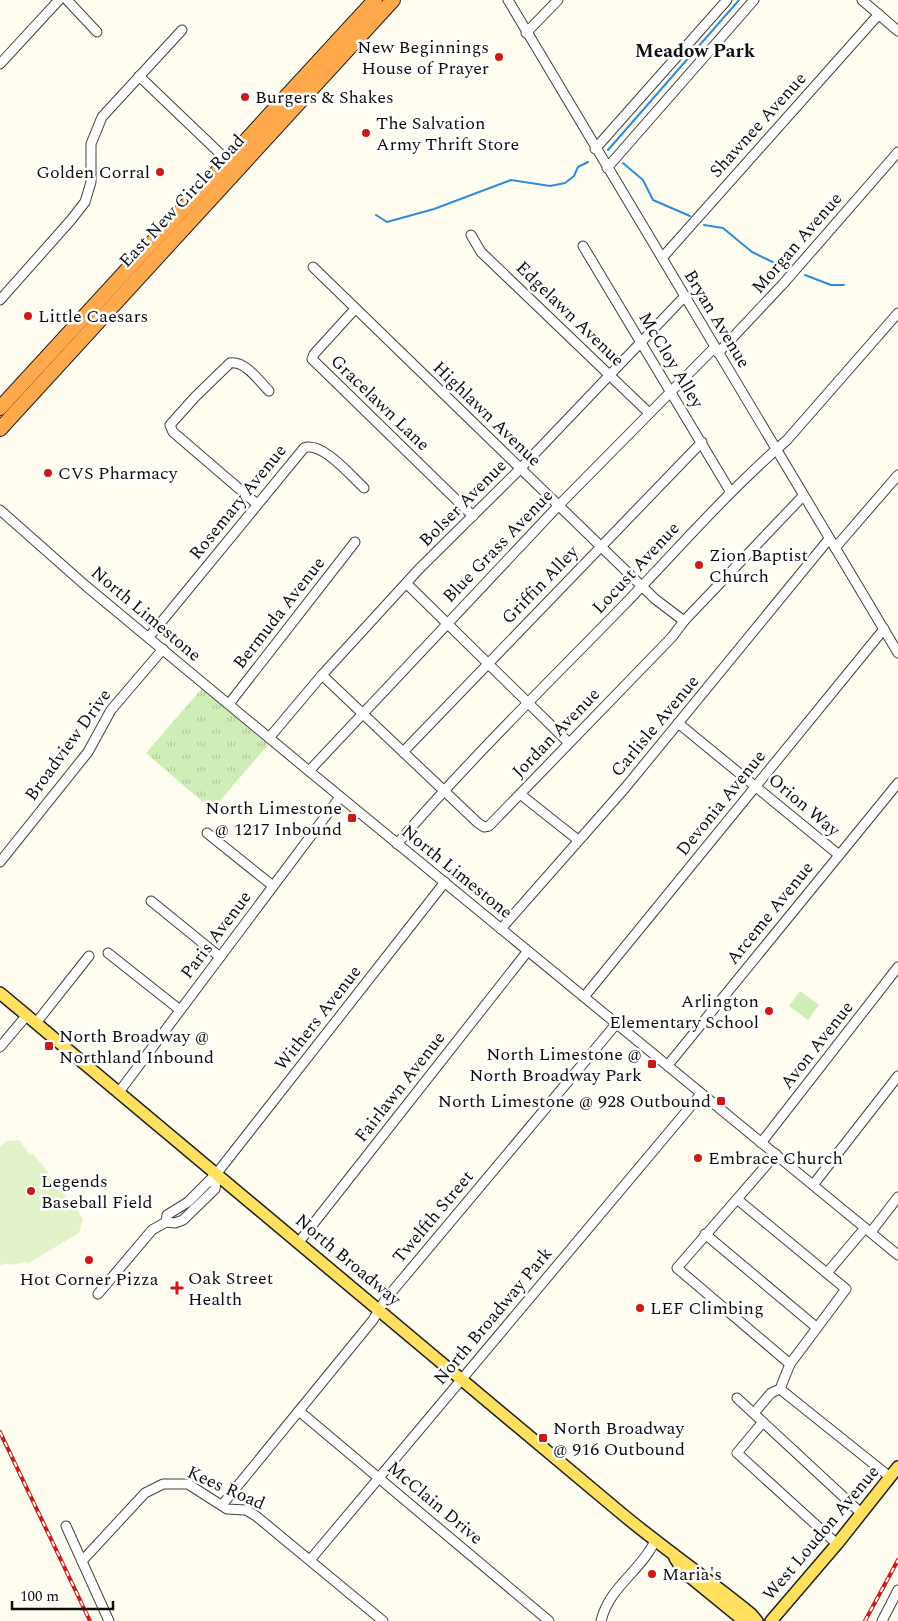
<svg xmlns="http://www.w3.org/2000/svg" width="898" height="1621" viewBox="0 0 898 1621" font-family="Spectral,serif">
<defs>
<pattern id="grass-tufts" width="24" height="20" patternUnits="userSpaceOnUse" patternTransform="scale(1.25)"><rect width="24" height="20" fill="#cfeeb5"/><path d="M3 7l-1-3M5 7V3M7 7l1-3M15 17l-1-3M17 17v-4M19 17l1-3" fill="none" stroke="#b1cb9a"/></pattern>
</defs>
<rect width="100%" height="100%" fill="#fffdef"/>
<!-- grass -->
<path fill="url(#grass-tufts)" d="M203,687l65,58 -56,65 -66,-57z"/>
<!-- park -->
<path fill="#cfeeb5" d="M800,991l19,14 -11,15 -19,-14z"/>
<!-- pitch -->
<path fill="#e2f4c7" d="M19,1140l11,15 2,-2 17,20 -2,1 30,35 6,10 -4,14 -52,31 -1,-2 -16,3 -2,-2 -8,3v-120l8,-5z"/>
<g fill="none" stroke-linecap="round" stroke-linejoin="round">
<!-- stream -->
<g stroke="#2e8cda" stroke-width="2">
<path d="M608,150l131,-150"/>
<path d="M623,163l20,17 10,20 37,16"/>
<path d="M376,215l11,7 47,-13 77,-29 39,6 15,-3 9,-7 4,-9 10,-5"/>
<path d="M704,225l19,3 29,24 33,16"/>
<path d="M805,275l26,10h13"/>
</g>
<!-- minor casing -->
<g stroke="#414141" stroke-width="11">
<g id="minor">
<path d="M67,0l30,32"/>
<path d="M508,0l390,653"/>
<path d="M862,0l36,31"/>
<path d="M526,33l32,-33"/>
<path d="M0,64l59,-64"/>
<path d="M139,76l92,88"/>
<path d="M595,149l132,-149"/>
<path d="M607,168l147,-168"/>
<path d="M471,235l10,17 168,161"/>
<path d="M583,246l147,245"/>
<path d="M662,258l217,-244"/>
<path d="M313,267l342,332 29,22"/>
<path d="M0,300l71,-80 14,-18 6,-20v-38l11,-27 80,-87"/>
<path d="M355,309l-41,45 -2,5 161,157"/>
<path d="M718,353l65,-69 115,-132"/>
<path d="M257,504l-84,-72 -3,-7 25,-28 35,-34c16,-2 29,18 39,28"/>
<path d="M0,510l86,76 223,185 589,484"/>
<path d="M835,548l63,-73"/>
<path d="M407,584l162,159"/>
<path d="M149,637l155,-189c18,-7 47,28 60,40"/>
<path d="M322,675l156,148 6,4 5,-1 183,-189 12,-16 119,-125"/>
<path d="M229,704l126,-162"/>
<path d="M678,723l161,132"/>
<path d="M269,738l53,-63 97,-106 101,-100 165,-173"/>
<path d="M403,752l299,-310"/>
<path d="M309,771l251,-267 155,-157"/>
<path d="M520,794l58,46"/>
<path d="M207,833l66,53"/>
<path d="M397,844c71,-83 151,-161 227,-239 54,-56 104,-114 163,-165l111,-127"/>
<path d="M0,862l88,-110 23,-42 52,-61"/>
<path d="M151,901l69,56"/>
<path d="M501,929l124,-141 204,-249"/>
<path d="M108,953l72,57"/>
<path d="M584,997l300,-368"/>
<path d="M36,1023l53,-67"/>
<path d="M0,1047l27,-32"/>
<path d="M668,1065l230,-282"/>
<path d="M119,1092l221,-295"/>
<path d="M761,1143l137,-176"/>
<path d="M813,1185l85,-109"/>
<path d="M737,1199l109,90 -56,75 -113,-96 99,-114"/>
<path d="M166,1222l1,-7 21,-13 29,-29 228,-291"/>
<path d="M871,1232l27,-35"/>
<path d="M705,1234l111,93"/>
<path d="M299,1242l228,-290"/>
<path d="M827,1273l38,-45"/>
<path d="M98,1294l54,-64 14,-8 9,1 8,-3 32,-31 2,-16"/>
<path d="M780,1389l110,88"/>
<path d="M737,1398l124,115"/>
<path d="M299,1411l250,210"/>
<path d="M754,1413l17,-20 9,-4 10,-25"/>
<path d="M763,1422l-26,31 100,91"/>
<path d="M222,1505l151,-185 12,-20 232,-277"/>
<path d="M66,1526l43,95"/>
<path d="M310,1560l391,-466"/>
<path d="M82,1561l63,-68 18,-9h25l39,25 19,1 10,6 127,105"/>
<path d="M601,1621c8,-34 40,-50 54,-80"/>
<path d="M882,1621l16,-31"/>
</g>
</g>
<!-- major casing -->
<g stroke="#1f1f1f" stroke-width="14">
<g id="major">
<path d="M0,993l621,520c42,35 87,66 130,101l6,7"/>
<path d="M675,1558l9,14 60,49"/>
<path d="M771,1621l66,-77 61,-77"/>
</g>
</g>
<!-- highway casing -->
<g stroke="#1f1f1f" stroke-width="16">
<g id="highway">
<path d="M0,408l375,-408"/>
<path d="M0,429l393,-429"/>
</g>
</g>
<!-- minor -->
<use href="#minor" stroke="#fff" stroke-width="9"/>
<!-- major -->
<use href="#major" stroke="#ffe15f" stroke-width="11"/>
<!-- highway -->
<use href="#highway" stroke="#ffa94d" stroke-width="14"/>
<!-- rail casing -->
<g stroke="#cc1a18" stroke-width="4">
<g id="rail">
<path d="M0,1432l90,189"/>
<path d="M865,1621l33,-61"/>
</g>
</g>
<!-- rail -->
<use href="#rail" stroke="#fff" stroke-width="2" stroke-dasharray="5.5" stroke-linecap="butt"/>
</g>
<!-- markers -->
<g fill="#cc1a18" stroke="#fff" stroke-width="2">
<circle cx="499" cy="57" r="5"/>
<circle cx="245" cy="97" r="5"/>
<circle cx="366" cy="133" r="5"/>
<circle cx="160" cy="172" r="5"/>
<circle cx="28" cy="316" r="5"/>
<circle cx="48" cy="473" r="5"/>
<circle cx="699" cy="565" r="5"/>
<rect x="347" y="813" width="10" height="10" rx="2.5"/>
<circle cx="769" cy="1011" r="5"/>
<rect x="44" y="1041" width="10" height="10" rx="2.5"/>
<rect x="647" y="1059" width="10" height="10" rx="2.5"/>
<rect x="716" y="1096" width="10" height="10" rx="2.5"/>
<circle cx="698" cy="1158" r="5"/>
<circle cx="31" cy="1191" r="5"/>
<circle cx="89" cy="1260" r="5"/>
<path d="M174.5 1280.5h5v5h5v5h-5v5h-5v-5h-5v-5h5z"/>
<circle cx="640" cy="1308" r="5"/>
<rect x="538" y="1433" width="10" height="10" rx="2.5"/>
<circle cx="652" cy="1574" r="5"/>
</g>
<g text-anchor="middle" dominant-baseline="central" stroke-width="5" stroke-linejoin="round" paint-order="stroke">
<!-- poi labels -->
<g font-size="18" fill="#0e0e0e" stroke="#fff" text-anchor="start">
<text x="489" y="47" text-anchor="end">New Beginnings<tspan x="489" dy="21">House of Prayer</tspan></text>
<text x="255" y="97">Burgers &amp; Shakes</text>
<text x="376" y="123">The Salvation<tspan x="376" dy="21">Army Thrift Store</tspan></text>
<text x="150" y="172" text-anchor="end">Golden Corral</text>
<text x="38" y="316">Little Caesars</text>
<text x="58" y="473">CVS Pharmacy</text>
<text x="709" y="555">Zion Baptist<tspan x="709" dy="21">Church</tspan></text>
<text x="342" y="808" text-anchor="end">North Limestone<tspan x="342" dy="21">@ 1217 Inbound</tspan></text>
<text x="759" y="1001" text-anchor="end">Arlington<tspan x="759" dy="21">Elementary School</tspan></text>
<text x="59" y="1036">North Broadway @<tspan x="59" dy="21">Northland Inbound</tspan></text>
<text x="642" y="1054" text-anchor="end">North Limestone @<tspan x="642" dy="21">North Broadway Park</tspan></text>
<text x="711" y="1101" text-anchor="end">North Limestone @ 928 Outbound</text>
<text x="708" y="1158">Embrace Church</text>
<text x="41" y="1181">Legends<tspan x="41" dy="21">Baseball Field</tspan></text>
<text x="188" y="1278">Oak Street<tspan x="188" dy="21">Health</tspan></text>
<text x="89" y="1279" text-anchor="middle">Hot Corner Pizza</text>
<text x="650" y="1308">LEF Climbing</text>
<text x="553" y="1428">North Broadway<tspan x="553" dy="21">@ 916 Outbound</tspan></text>
<text x="662" y="1574">Maria's</text>
</g>
<!-- street labels -->
<g font-size="18" fill="#0e0e0e" stroke="#fff">
<text transform="translate(758 125) rotate(-48)">Shawnee Avenue</text>
<text transform="translate(182 201) rotate(-47)">East New Circle Road</text>
<text transform="translate(797 243) rotate(-49)">Morgan Avenue</text>
<text transform="translate(570 314) rotate(44)">Edgelawn Avenue</text>
<text transform="translate(717 319) rotate(59)">Bryan Avenue</text>
<text transform="translate(671 360) rotate(59)">McCloy Alley</text>
<text transform="translate(380 403) rotate(44)">Gracelawn Lane</text>
<text transform="translate(487 414) rotate(44)">Highlawn Avenue</text>
<text transform="translate(238 502) rotate(-51)">Rosemary Avenue</text>
<text transform="translate(463 503) rotate(-45)">Bolser Avenue</text>
<text transform="translate(498 546) rotate(-46)">Blue Grass Avenue</text>
<text transform="translate(636 568) rotate(-47)">Locust Avenue</text>
<text transform="translate(540 585) rotate(-46)">Griffin Alley</text>
<text transform="translate(279 613) rotate(-52)">Bermuda Avenue</text>
<text transform="translate(146 614) rotate(40)">North Limestone</text>
<text transform="translate(655 726) rotate(-50)">Carlisle Avenue</text>
<text transform="translate(556 733) rotate(-46)">Jordan Avenue</text>
<text transform="translate(68 745) rotate(-54)">Broadview Drive</text>
<text transform="translate(721 803) rotate(-51)">Devonia Avenue</text>
<text transform="translate(804 805) rotate(40)">Orion Way</text>
<text transform="translate(457 872) rotate(39)">North Limestone</text>
<text transform="translate(770 913) rotate(-51)">Arceme Avenue</text>
<text transform="translate(216 935) rotate(-53)">Paris Avenue</text>
<text transform="translate(318 1018) rotate(-52)">Withers Avenue</text>
<text transform="translate(817 1045) rotate(-52)">Avon Avenue</text>
<text transform="translate(400 1087) rotate(-52)">Fairlawn Avenue</text>
<text transform="translate(433 1217) rotate(-50)">Twelfth Street</text>
<text transform="translate(348 1260) rotate(40)">North Broadway</text>
<text transform="translate(493 1316) rotate(-50)">North Broadway Park</text>
<text transform="translate(226 1488) rotate(24)">Kees Road</text>
<text transform="translate(435 1503) rotate(40)">McClain Drive</text>
<text transform="translate(821 1533) rotate(-50)">West Loudon Avenue</text>
</g>
<!-- neighbourhood labels -->
<g font-size="19" font-weight="bold" fill="#0e0e0e" stroke="#fff">
<text x="695" y="51">Meadow Park</text>
</g>
</g>
<!-- scale -->
<path d="M12 1601v8h101v-8" fill="none" stroke="#0e0e0e" stroke-width="2.5"/>
<text x="20" y="1601" font-size="15" fill="#0e0e0e" stroke="#ffffff" stroke-width="4" paint-order="stroke">100 m</text>
</svg>
